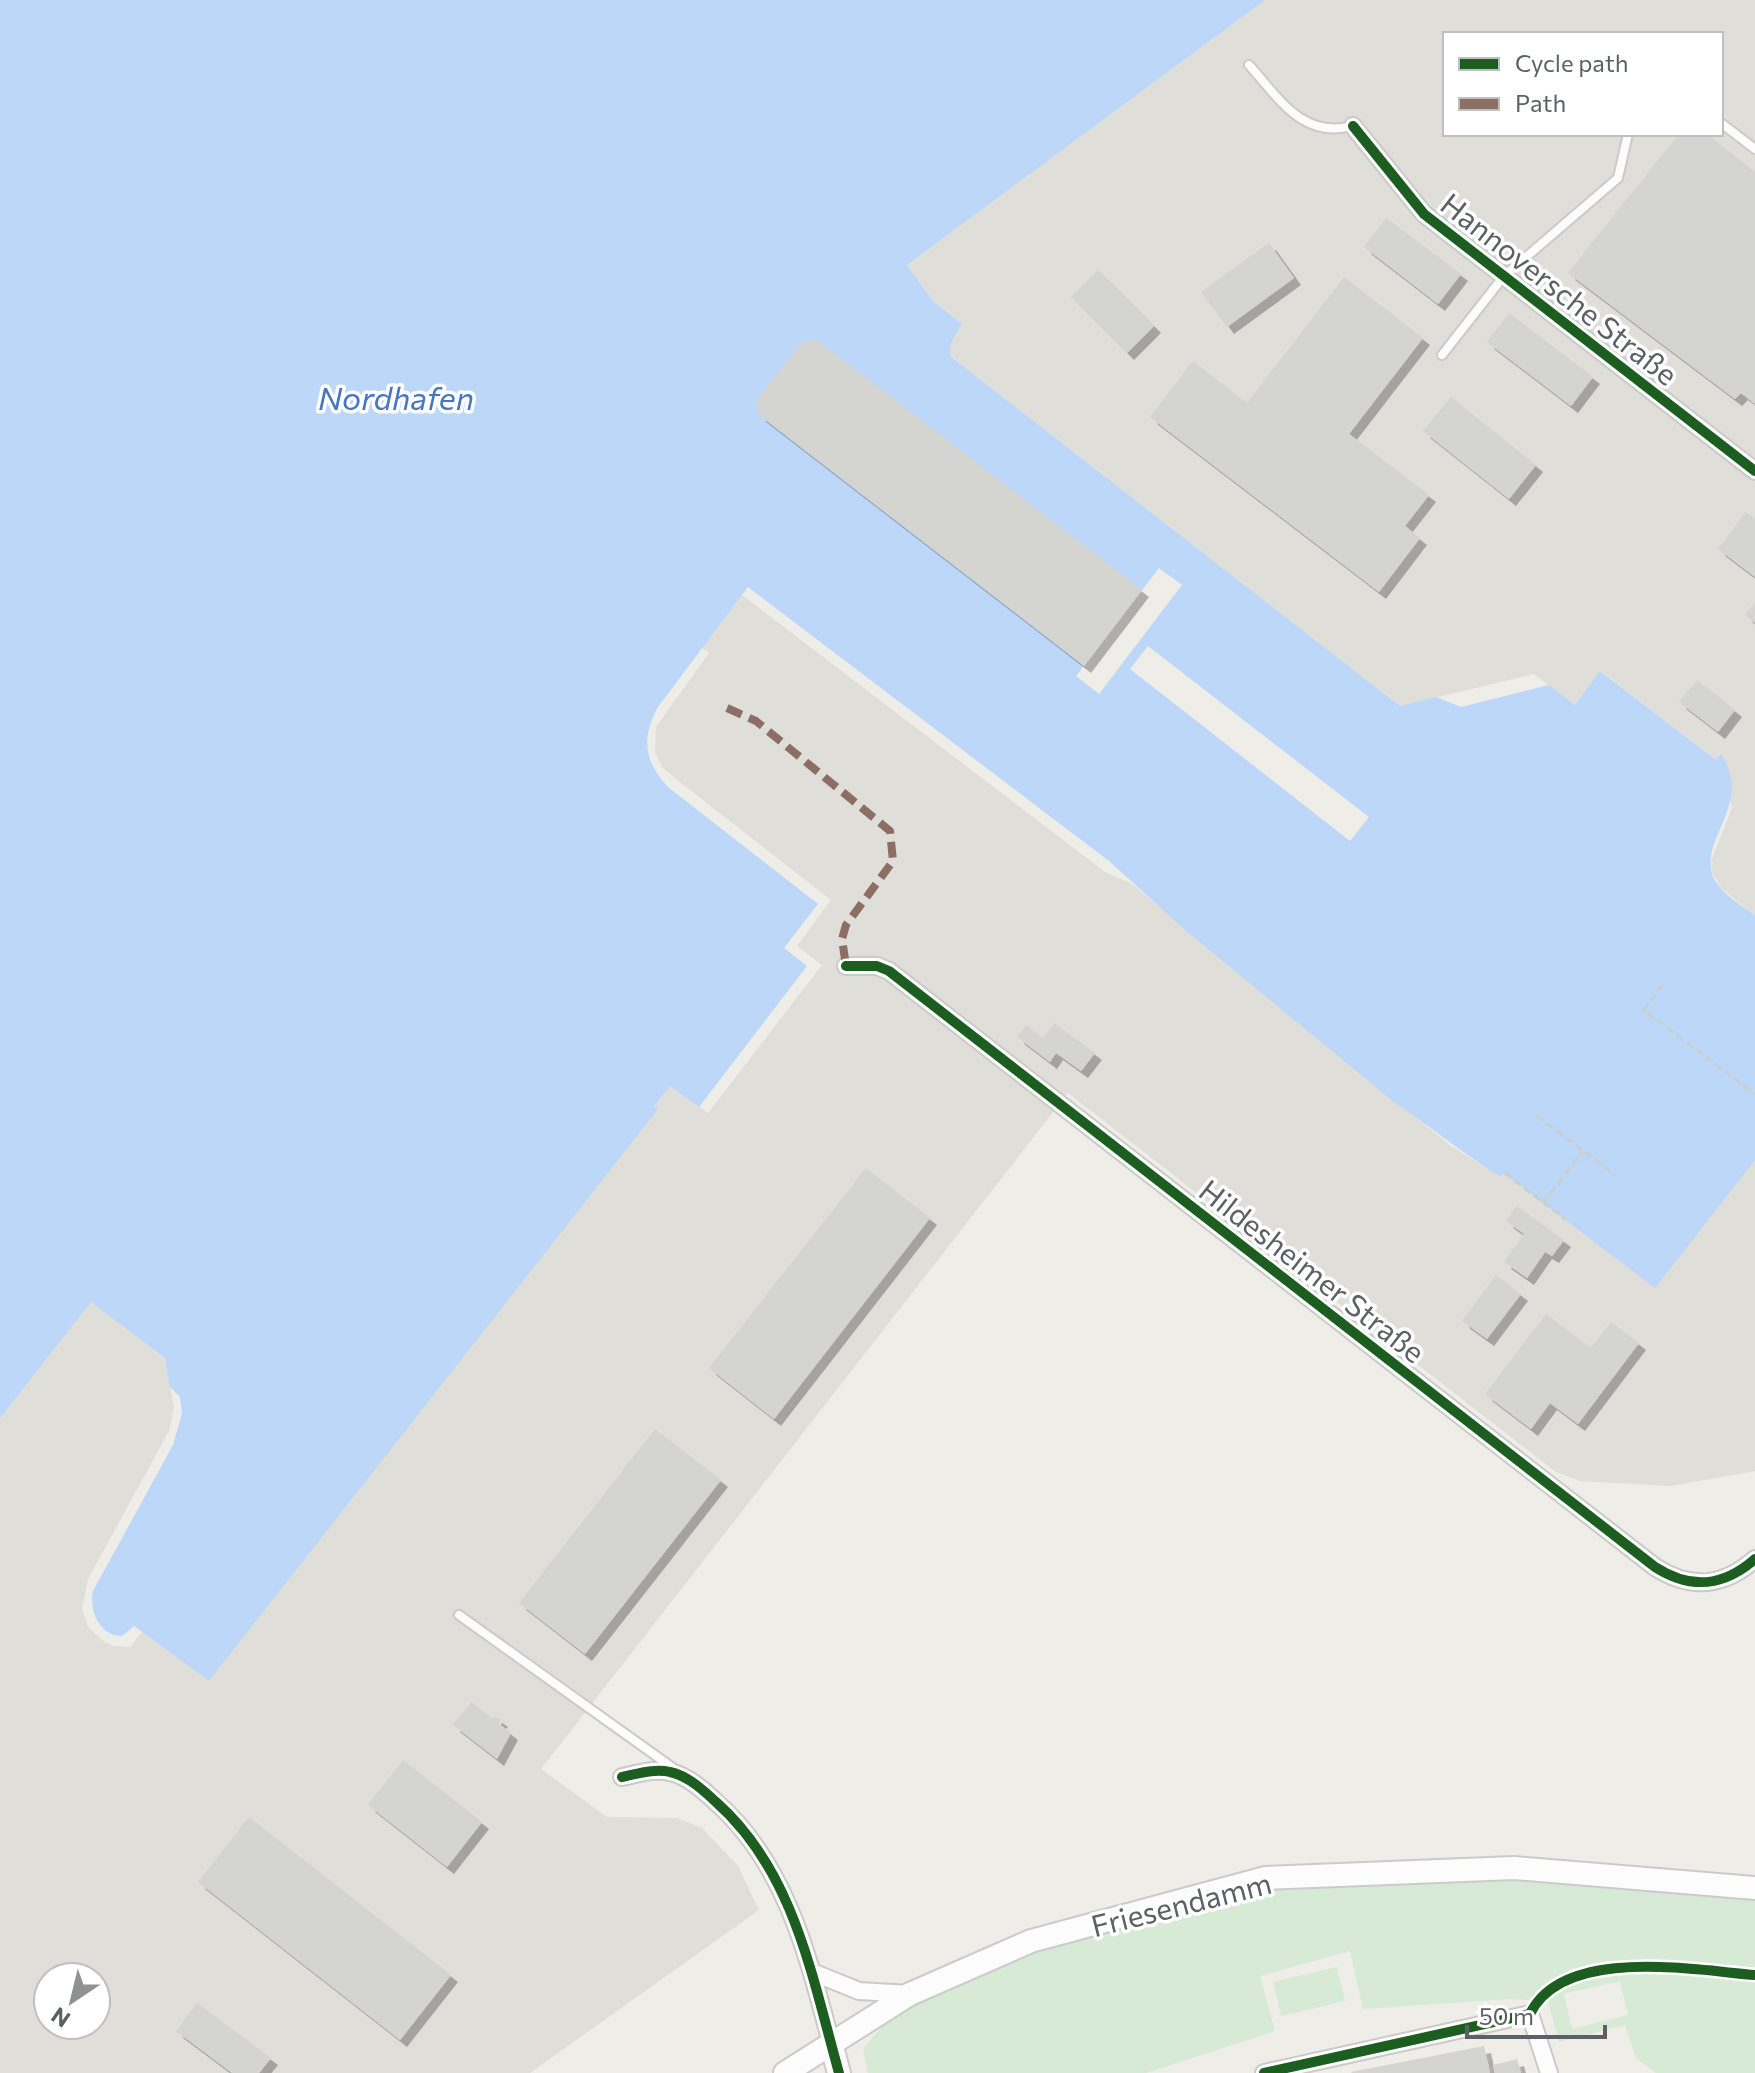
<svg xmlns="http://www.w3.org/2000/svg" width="1755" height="2073" viewBox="0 0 1755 2073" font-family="Commissioner,sans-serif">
<defs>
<filter id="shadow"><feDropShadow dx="7" dy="7" stdDeviation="0" flood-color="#0004"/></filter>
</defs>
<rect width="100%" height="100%" fill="#eeede8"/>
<!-- industrial -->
<g fill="#dfded9" fill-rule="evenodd">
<path d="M1265,0h490v916l-34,-28 -9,-16 -1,-11 21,-53 -11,-54 -5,6 -115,-89 -26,34 -41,-31 -134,32 -450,-350 1,-13 11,-19 -29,-23 -26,-36zM1445,34h276v100h-276z"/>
<path d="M742,595l363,277 27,12 319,262 48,30 6,-3 149,114 101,-127v311l-84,15 -91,-5 -24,-9 -488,-379 -527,676 66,48 70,1 25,10 36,38 21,44 -229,163h-530v-655l91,-117 74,57 9,50 -5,23 -81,148 -6,30 6,18 15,14 10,5 17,1 12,-15 67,49 448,-572 -3,-3 16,-21 38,28 114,-148 -25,-19 34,-46 -155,-121 -14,-12 -7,-14 1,-26 53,-74 -7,-5zM48,1977h48v48h-48z"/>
</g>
<!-- green -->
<g fill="#d6ead6" fill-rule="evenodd">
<path d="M1514,1870l241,21v182h-99l-20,-15 -11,-33 -66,17 -11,-41 -39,-2 -146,10 -13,-58 -90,25 15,55 -129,42h-278l-5,-24 28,-34 142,-71 231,-63zM1620,1981l8,34 -56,14 -8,-35z"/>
<path d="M1337,1967l8,34 -64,15 -8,-34z"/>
</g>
<!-- water -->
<path fill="#bcd7f8" d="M0,0h1265l-358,265 26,36 29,23 -11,19 -1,13 450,350 36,-9 25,10 88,-22 26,20 25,-34 116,89 5,-6c34,51 -25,86 -7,124 7,16 28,27 41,38v244l-100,128 -150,-114 -6,2c-37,-23 -69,-50 -105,-74l-209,-172 -76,-69 -361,-274 -90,120c-17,31 -14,54 10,80l150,117 -34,44 23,18 -108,141 -29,-21 -16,20 4,3 -449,572 -75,-55 -12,10c-23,0 -33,-26 -29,-45l80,-146 9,-31 -2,-17 -10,-10 -5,-29 -74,-56 -91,116z"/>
<!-- pier -->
<g fill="#eeede8">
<path d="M1159,568l23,17 -83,109 -23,-18z"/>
<path d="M1148,646l221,171 -19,24 -220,-172z"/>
</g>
<!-- building -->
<g fill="#d4d4d1" filter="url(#shadow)">
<path d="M1679,134h28l48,38v232l-14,-11 -6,6 -167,-126z"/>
<path d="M1386,218l75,56 -23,30 -74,-57z"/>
<path d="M1269,243l25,35 -67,49 -26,-35z"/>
<path d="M1098,270l56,56 -27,27 -56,-56z"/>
<path d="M1344,277l79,61 -74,96 80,61 -24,31 15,12 -41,54 -229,-175 43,-56 54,42z"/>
<path d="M1509,313l84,64 -22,29 -84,-64z"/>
<path d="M817,340l325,250 -58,76 -325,-251 -3,-14 46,-59z"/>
<path d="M1451,397l85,68 -27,34 -86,-68z"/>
<path d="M1746,512l9,7v58l-37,-28z"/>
<path d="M1755,602v21l-10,-8z"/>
<path d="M1697,680l38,30 -17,22 -39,-30z"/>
<path d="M1054,1023l41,30 -14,18 -25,-18 -6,9 -33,-25 9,-12 17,13z"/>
<path d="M866,1168l64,50 -156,201 -65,-51z"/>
<path d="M1517,1206l47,34 -12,16 -7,-4 -18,26 -23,-16 20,-28 -18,-13z"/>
<path d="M1496,1275l25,19 -34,45 -25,-18z"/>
<path d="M1546,1314l45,34 20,-26 28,21 -61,81 -28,-21 -19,26 -46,-35z"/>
<path d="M655,1429l66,51 -136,174 -66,-51z"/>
<path d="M471,1702l22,17 2,-3 6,4 -3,3 13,10 -14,26 -44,-34z"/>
<path d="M403,1760l79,62 -35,45 -79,-62z"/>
<path d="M249,1817l202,158 -51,65 -202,-158z"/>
<path d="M197,2003l74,55 -12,15h-27l-56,-42z"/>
<path d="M1484,2046l6,27h-138l-1,-1z"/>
<path d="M1517,2059l4,14h-26l-2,-8z"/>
</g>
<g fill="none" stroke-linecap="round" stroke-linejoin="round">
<!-- lane casing -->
<g stroke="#cacac8" stroke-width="12">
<g id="lane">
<path d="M1249,65c30,33 53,74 103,61"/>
<path d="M1721,123l34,26"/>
<path d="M1442,355l62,-79 114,-98 10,-44"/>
<path d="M459,1615l214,153"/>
</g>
</g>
<!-- street casing -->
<g stroke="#cacac8" stroke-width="20">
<g id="street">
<path d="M1353,126l71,88 331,257"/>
<path d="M846,966h31l12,5 766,596c36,23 68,20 100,-8"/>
<path d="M622,1777c15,-3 33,-9 48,-5 18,4 33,18 46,30 70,62 92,154 115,241"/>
<path d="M812,1972l47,19 51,3"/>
<path d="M1264,2073l266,-59 19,59"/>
</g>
</g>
<!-- secondary casing -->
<g stroke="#cacbca" stroke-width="26">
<g id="secondary">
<path d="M831,2043l8,30"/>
<path d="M785,2073l125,-79 121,-53 234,-63 249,-10 241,20"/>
</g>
</g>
<!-- path -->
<g stroke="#cbcfcd" stroke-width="3" stroke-dasharray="8 4" stroke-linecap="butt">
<path d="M1662,985l-18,25 111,84"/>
<path d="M1537,1116l78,59"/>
<path d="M1505,1173l60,46"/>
<path d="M1543,1203l39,-51"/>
</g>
<!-- lane -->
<use href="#lane" stroke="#fcfcfc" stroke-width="8"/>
<!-- street -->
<use href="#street" stroke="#fcfcfc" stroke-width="16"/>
<!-- secondary -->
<use href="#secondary" stroke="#fcfcfc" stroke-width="22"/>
<!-- quiet -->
<path stroke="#8d6e63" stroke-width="8" stroke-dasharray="16 8" stroke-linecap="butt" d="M727,708l29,13 134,110 3,30 -47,64 -4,14 4,27"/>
<!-- cycleway casing -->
<g stroke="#fff" stroke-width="15">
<g id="cycleway">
<path d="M1353,126l71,88 331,257"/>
<path d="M846,966h31l12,5 766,596c36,23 68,20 100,-8"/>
<path d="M622,1777c15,-3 33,-9 48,-5 18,4 33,18 46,30 78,69 96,175 123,271"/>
<path d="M1530,2014c33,-68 163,-44 225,-39"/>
<path d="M1264,2073l266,-59"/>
</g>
</g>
<!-- cycleway -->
<use href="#cycleway" stroke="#1b5e20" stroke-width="10"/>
</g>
<g text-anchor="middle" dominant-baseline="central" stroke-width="7" stroke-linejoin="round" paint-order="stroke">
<!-- street labels -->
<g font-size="30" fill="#5d6066" stroke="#fff">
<text transform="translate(1560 288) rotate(38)">Hannoversche Straße</text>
<text transform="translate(1313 1270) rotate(38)">Hildesheimer Straße</text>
<text transform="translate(1181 1903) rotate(-14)">Friesendamm</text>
</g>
<!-- water labels -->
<g font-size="32" font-style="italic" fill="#4675c6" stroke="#fff">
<text x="396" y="397">Nordhafen</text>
</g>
</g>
<!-- legend -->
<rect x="1443" y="32" width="280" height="104" fill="#ffffff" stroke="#bebfc2" stroke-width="2"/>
<rect x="1459" y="58" width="40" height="12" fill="#1b5e20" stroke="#bebfc2" stroke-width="2"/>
<text x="1515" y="72" font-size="24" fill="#5d6066">Cycle path</text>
<rect x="1459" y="98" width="40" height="12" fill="#8d6e63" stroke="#bebfc2" stroke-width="2"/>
<text x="1515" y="112" font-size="24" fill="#5d6066">Path</text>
<!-- north arrow -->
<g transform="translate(72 2001) rotate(215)"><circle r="38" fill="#ffffff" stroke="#bebfc2" stroke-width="2"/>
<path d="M0-6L14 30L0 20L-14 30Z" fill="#909194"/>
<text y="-12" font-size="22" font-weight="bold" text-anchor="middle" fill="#5d6066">N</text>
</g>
<!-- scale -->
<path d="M1467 2025v12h138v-12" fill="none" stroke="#5d6066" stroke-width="4"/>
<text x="1479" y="2025" font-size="24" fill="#5d6066" stroke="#ffffff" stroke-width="6" paint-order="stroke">50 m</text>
</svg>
